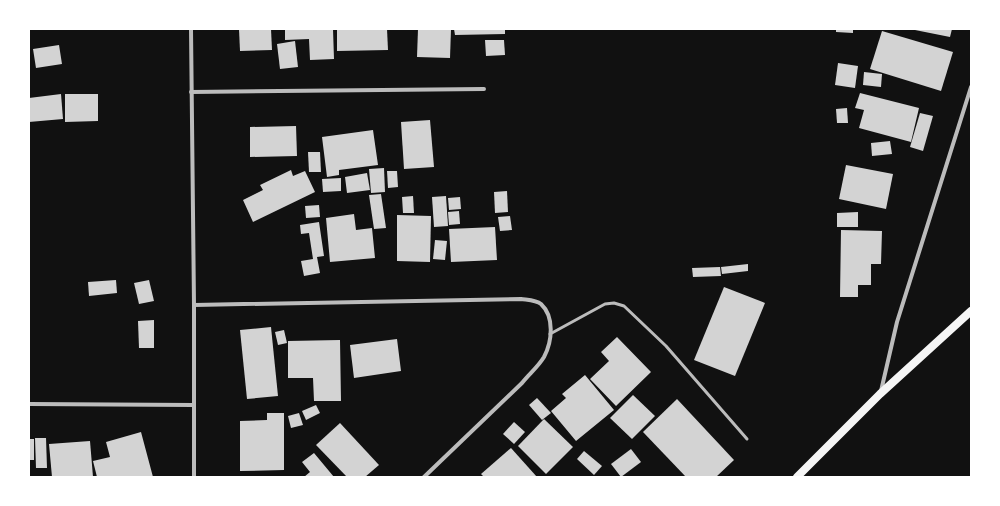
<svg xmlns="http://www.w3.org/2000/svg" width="1000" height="506" viewBox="0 0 1000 506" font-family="Commissioner,sans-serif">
<rect width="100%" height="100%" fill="#111"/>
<!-- building -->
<g fill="#d3d3d3">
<path d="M239,29h32l1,21 -32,1z"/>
<path d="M285,29h48l1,30 -24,1 -1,-21 -24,1z"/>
<path d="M337,29h50l1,21 -51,1z"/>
<path d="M418,29h33l-1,29 -33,-1z"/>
<path d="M454,29h51v5l-50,1z"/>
<path d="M836,29h17v4l-17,-1z"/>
<path d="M910,29h42l-2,8z"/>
<path d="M882,31l71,21 -12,39 -71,-22z"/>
<path d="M485,40h19l1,15 -19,1z"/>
<path d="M295,41l3,26 -18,2 -3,-25z"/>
<path d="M59,45l3,19 -26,4 -3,-19z"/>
<path d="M838,63l20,3 -3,22 -20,-3z"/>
<path d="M864,72l18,2 -1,13 -18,-2z"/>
<path d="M860,93l59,15 -8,34 -52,-14 5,-18 -9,-2z"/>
<path d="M61,94l2,25 -34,3v-24z"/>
<path d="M65,94h33v27l-33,1z"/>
<path d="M847,108l1,15h-11l-1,-14z"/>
<path d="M920,113l13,3 -10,35 -13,-4z"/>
<path d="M430,120l4,47 -30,2 -3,-47z"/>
<path d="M296,126l1,30 -47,1v-30z"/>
<path d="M373,130l5,35 -39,5v5l-12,2 -5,-40z"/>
<path d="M890,141l2,13 -20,2 -1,-13z"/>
<path d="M308,152h12l1,20h-12z"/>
<path d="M846,165l47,9 -7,35 -47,-10z"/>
<path d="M384,168l1,24 -14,1 -2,-24z"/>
<path d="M291,170l2,6 12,-5 10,21 -62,30 -10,-22 20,-10 -3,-5z"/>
<path d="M387,171h10l1,16 -10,1z"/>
<path d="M367,173l3,17 -23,3 -2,-16z"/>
<path d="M341,178v13l-18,1 -1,-13z"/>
<path d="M507,191l1,21 -13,1 -1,-21z"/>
<path d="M381,194l5,34 -12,1 -5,-34z"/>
<path d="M413,196l1,17h-11l-1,-16z"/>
<path d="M446,196l2,30 -14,1 -2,-30z"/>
<path d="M460,197l1,12 -12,1 -1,-12z"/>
<path d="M319,205l1,12 -14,1 -1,-12z"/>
<path d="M459,211l1,13 -11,1 -1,-13z"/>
<path d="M858,212v15h-21v-14z"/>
<path d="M354,214l2,16 16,-2 3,30 -45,4 -4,-44z"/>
<path d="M397,215l34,1 -1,46 -33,-1z"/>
<path d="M510,216l2,14 -12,1 -2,-14z"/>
<path d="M319,222l5,34 -7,1 3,16 -16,3 -3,-15 12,-2 -4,-26 -8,1 -1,-9z"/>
<path d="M495,227l2,33 -46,2 -2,-33z"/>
<path d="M841,230l41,1 -1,33h-10v21h-13v12h-18z"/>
<path d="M435,240l12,1 -2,19 -12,-1z"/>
<path d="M748,264v7l-26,3 -1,-7z"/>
<path d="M720,267l1,9 -28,1 -1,-9z"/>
<path d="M116,280l1,13 -28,3 -1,-14z"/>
<path d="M149,280l5,21 -15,3 -5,-21z"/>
<path d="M724,287l41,16 -30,73 -41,-16z"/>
<path d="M154,320v28h-15l-1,-27z"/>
<path d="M271,327l7,69 -31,3 -7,-69z"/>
<path d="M284,330l3,13 -9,2 -3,-13z"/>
<path d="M617,337l34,35 -35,34 -26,-27 19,-18 -8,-9z"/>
<path d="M397,339l4,32 -47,7 -4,-33z"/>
<path d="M340,340l1,61h-27l-1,-23h-25v-37z"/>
<path d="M585,375l29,35 -38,31 -25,-30 15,-13 -4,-4z"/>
<path d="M633,395l22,21 -23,23 -22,-21z"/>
<path d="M537,398l14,15 -9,7 -13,-15z"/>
<path d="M677,399l57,61 -18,17h-30l-43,-45z"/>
<path d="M316,405l4,8 -14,7 -4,-9z"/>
<path d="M267,413h17v57l-44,1v-50l27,-1z"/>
<path d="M299,413l4,12 -12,3 -3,-12z"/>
<path d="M544,419l29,28 -27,27 -28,-28z"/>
<path d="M514,422l11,10 -11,12 -11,-10z"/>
<path d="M340,423l39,42 -14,12h-18l-31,-32z"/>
<path d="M141,432l12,45h-56l-4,-16 17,-4 -4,-15z"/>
<path d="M35,438h11l1,30h-11z"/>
<rect x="29" y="439" width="5" height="21"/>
<path d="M90,441l3,36h-41l-3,-33z"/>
<path d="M511,448l26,29h-53l-3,-3z"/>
<path d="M631,449l10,13 -20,15 -10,-13z"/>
<path d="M584,451l18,15 -8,9 -17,-16z"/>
<path d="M314,453l20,24h-30l6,-5 -8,-10z"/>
</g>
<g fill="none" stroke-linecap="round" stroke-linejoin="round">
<!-- service -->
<path stroke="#bcbcbc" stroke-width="3" d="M550,334l55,-30 9,-1 10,3 42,40 81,93"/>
<!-- minor -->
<g stroke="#bcbcbc" stroke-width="4">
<path d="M191,29l3,276v172"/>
<path d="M191,92l293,-3"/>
<path d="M194,305l327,-6c6,1 15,1 20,5 14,13 11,38 3,53 -6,10 -15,17 -22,26l-98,94"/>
<path d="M881,391l16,-69 74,-235"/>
<path d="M29,404l164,1"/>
</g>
<!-- secondary -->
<path stroke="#f5f5f5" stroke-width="8" d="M797,477l83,-83 91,-83"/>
</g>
<!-- border -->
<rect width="1000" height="506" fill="none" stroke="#ffffff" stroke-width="60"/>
</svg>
